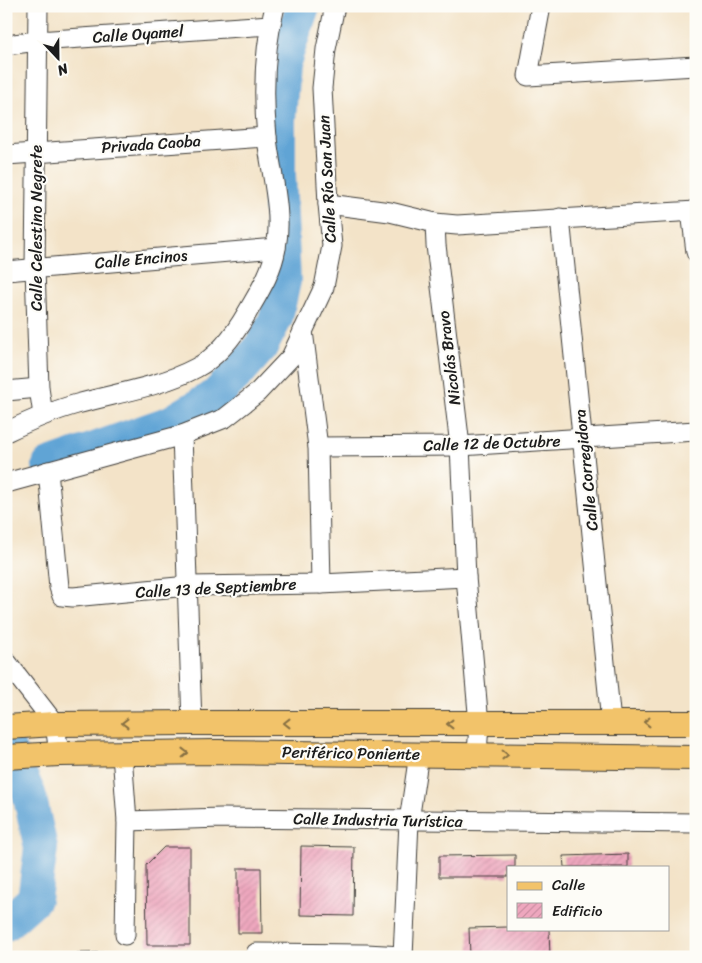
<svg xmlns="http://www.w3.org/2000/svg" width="702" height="963" viewBox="0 0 702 963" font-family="Sriracha,sans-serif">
<defs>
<pattern id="building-hatch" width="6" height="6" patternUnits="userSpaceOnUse" patternTransform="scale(1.25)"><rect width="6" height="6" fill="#eea7be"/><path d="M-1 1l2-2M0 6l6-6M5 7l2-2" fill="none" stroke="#cc8fa3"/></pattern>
</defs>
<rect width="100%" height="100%" fill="#fdfcf7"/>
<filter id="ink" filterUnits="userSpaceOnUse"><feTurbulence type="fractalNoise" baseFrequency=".02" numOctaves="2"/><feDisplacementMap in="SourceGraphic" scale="10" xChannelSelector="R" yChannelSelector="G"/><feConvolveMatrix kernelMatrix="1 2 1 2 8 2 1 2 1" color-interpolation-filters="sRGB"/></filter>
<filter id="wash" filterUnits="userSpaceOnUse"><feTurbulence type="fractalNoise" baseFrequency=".0096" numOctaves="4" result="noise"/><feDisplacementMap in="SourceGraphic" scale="20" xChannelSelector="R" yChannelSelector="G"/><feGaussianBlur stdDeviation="1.12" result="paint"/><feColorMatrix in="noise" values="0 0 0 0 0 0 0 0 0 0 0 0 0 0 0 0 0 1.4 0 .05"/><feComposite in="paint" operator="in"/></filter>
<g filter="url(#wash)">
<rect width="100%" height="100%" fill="#f3e3c8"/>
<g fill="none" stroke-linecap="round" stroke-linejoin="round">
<!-- river -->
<g stroke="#61a4d5" stroke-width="34">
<path d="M49,465l122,-43 45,-27 23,-23 22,-25 15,-29 8,-37 -5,-106v-55l4,-55 20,-59"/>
<path d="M6,743l23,51 12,54 -7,51 -28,25"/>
</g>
</g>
<g id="blocks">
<!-- building -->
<g fill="url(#building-hatch)">
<path d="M301,846l53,1 -1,69 -53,-1z"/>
<path d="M164,847h26v98h-43l-1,-80z"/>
<path d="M628,854v13h-64l-1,-11z"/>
<path d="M515,855v12h-7v10h-69v-21z"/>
<path d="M238,868h23l1,65h-24z"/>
<path d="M508,927v2h41l1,28h-80l-1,-29z"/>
<path d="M114,952v5h-37v-4z"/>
<path d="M189,954v3h-41v-2z"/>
</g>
</g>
</g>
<g filter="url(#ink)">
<use href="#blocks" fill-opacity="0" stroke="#3c3a36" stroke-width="1"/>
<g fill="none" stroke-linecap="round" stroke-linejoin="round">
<!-- minor casing -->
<g stroke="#3c3a36" stroke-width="21">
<g id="minor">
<path d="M38,6l-3,262 4,120 4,27"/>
<path d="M541,6l-13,70 168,-10"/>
<path d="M6,45l32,-4 232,-16"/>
<path d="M6,155l261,-18"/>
<path d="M328,204l62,8 45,11 22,2 239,-14"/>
<path d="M691,211l5,41"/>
<path d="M560,218l51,504"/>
<path d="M435,223l1,22 24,201 6,131 13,147 -2,30"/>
<path d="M6,271l270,-23"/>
<path d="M303,331l15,116 3,137"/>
<path d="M6,391l33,-3"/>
<path d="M6,432c23,-11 46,-21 71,-28 39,-11 83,-17 119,-36 23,-12 39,-34 51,-55 12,-21 25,-41 29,-65 7,-36 -5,-74 -9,-110 -4,-42 -3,-90 8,-132"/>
<path d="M182,435l10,288"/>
<path d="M318,447l142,-1 236,-15"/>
<path d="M48,471l11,116 3,9 11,1 115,-11 133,-2 145,-7"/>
<path d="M6,483l176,-48 43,-17 32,-25 34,-36 33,-70 8,-41 -4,-42 -6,-116 4,-39 9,-43"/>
<path d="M6,661l49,63 4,30"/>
<path d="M122,754l5,67 -2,114"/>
<path d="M127,821l94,-3 475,5"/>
<path d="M256,953l110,1 37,2"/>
<path d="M403,957l6,-136 10,-67"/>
</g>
</g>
<!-- major casing -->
<g stroke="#3c3a36" stroke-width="26">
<g id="major">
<path d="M6,727l49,-3 137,-1h504"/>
<path d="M6,757l53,-3 158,-2 479,6"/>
</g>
</g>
<!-- minor -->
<use href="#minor" stroke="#fff" stroke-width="19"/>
<!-- major -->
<use href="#major" stroke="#f2c36a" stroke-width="24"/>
</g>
<!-- one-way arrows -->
<defs><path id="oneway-chevron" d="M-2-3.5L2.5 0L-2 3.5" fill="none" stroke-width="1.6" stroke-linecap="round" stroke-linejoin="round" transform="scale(1.25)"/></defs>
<g stroke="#877043">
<use href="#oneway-chevron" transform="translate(647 722) rotate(-180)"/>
<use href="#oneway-chevron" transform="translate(125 723) rotate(180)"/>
<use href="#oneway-chevron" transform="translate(287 723) rotate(-180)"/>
<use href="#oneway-chevron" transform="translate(450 724) rotate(-180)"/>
<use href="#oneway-chevron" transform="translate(185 753) rotate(-1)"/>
<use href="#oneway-chevron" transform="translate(505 755) rotate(1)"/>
</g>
</g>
<g text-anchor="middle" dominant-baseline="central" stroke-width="4.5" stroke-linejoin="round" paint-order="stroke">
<!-- street labels -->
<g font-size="16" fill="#1c1c1c" stroke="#fdfcf7">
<text transform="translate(138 34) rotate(-4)">Calle Oyamel</text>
<text transform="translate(151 144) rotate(-4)">Privada Caoba</text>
<text transform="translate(327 179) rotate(-93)">Calle Río San Juan</text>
<text transform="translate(36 228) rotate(-90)">Calle Celestino Negrete</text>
<text transform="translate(141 259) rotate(-5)">Calle Encinos</text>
<text transform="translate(449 358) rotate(-97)">Nicolás Bravo</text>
<text transform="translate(492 443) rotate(-2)">Calle 12 de Octubre</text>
<text transform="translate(586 470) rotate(-96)">Calle Corregidora</text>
<text transform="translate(216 588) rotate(-3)">Calle 13 de Septiembre</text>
<text transform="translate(351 753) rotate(1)">Periférico Poniente</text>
<text transform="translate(378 820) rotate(1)">Calle Industria Turística</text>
</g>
</g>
<!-- margin -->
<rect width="702" height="963" fill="none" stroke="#fdfcf7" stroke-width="25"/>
<!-- legend -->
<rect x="507" y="866" width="162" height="65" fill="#fdfcf7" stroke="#a3a29f"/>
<rect x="517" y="882" width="25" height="8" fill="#f2c36a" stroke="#a3a29f"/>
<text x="552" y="890" font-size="15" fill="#1c1c1c">Calle</text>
<rect x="517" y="903" width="25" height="15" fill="url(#building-hatch)" stroke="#a3a29f"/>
<text x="552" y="916" font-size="15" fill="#1c1c1c">Edificio</text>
<!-- north arrow -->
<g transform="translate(58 58) rotate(158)" stroke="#fdfcf7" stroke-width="4" paint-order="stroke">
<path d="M0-4L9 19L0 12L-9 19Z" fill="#1c1c1c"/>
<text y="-8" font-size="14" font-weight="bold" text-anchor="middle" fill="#1c1c1c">N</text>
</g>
</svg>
